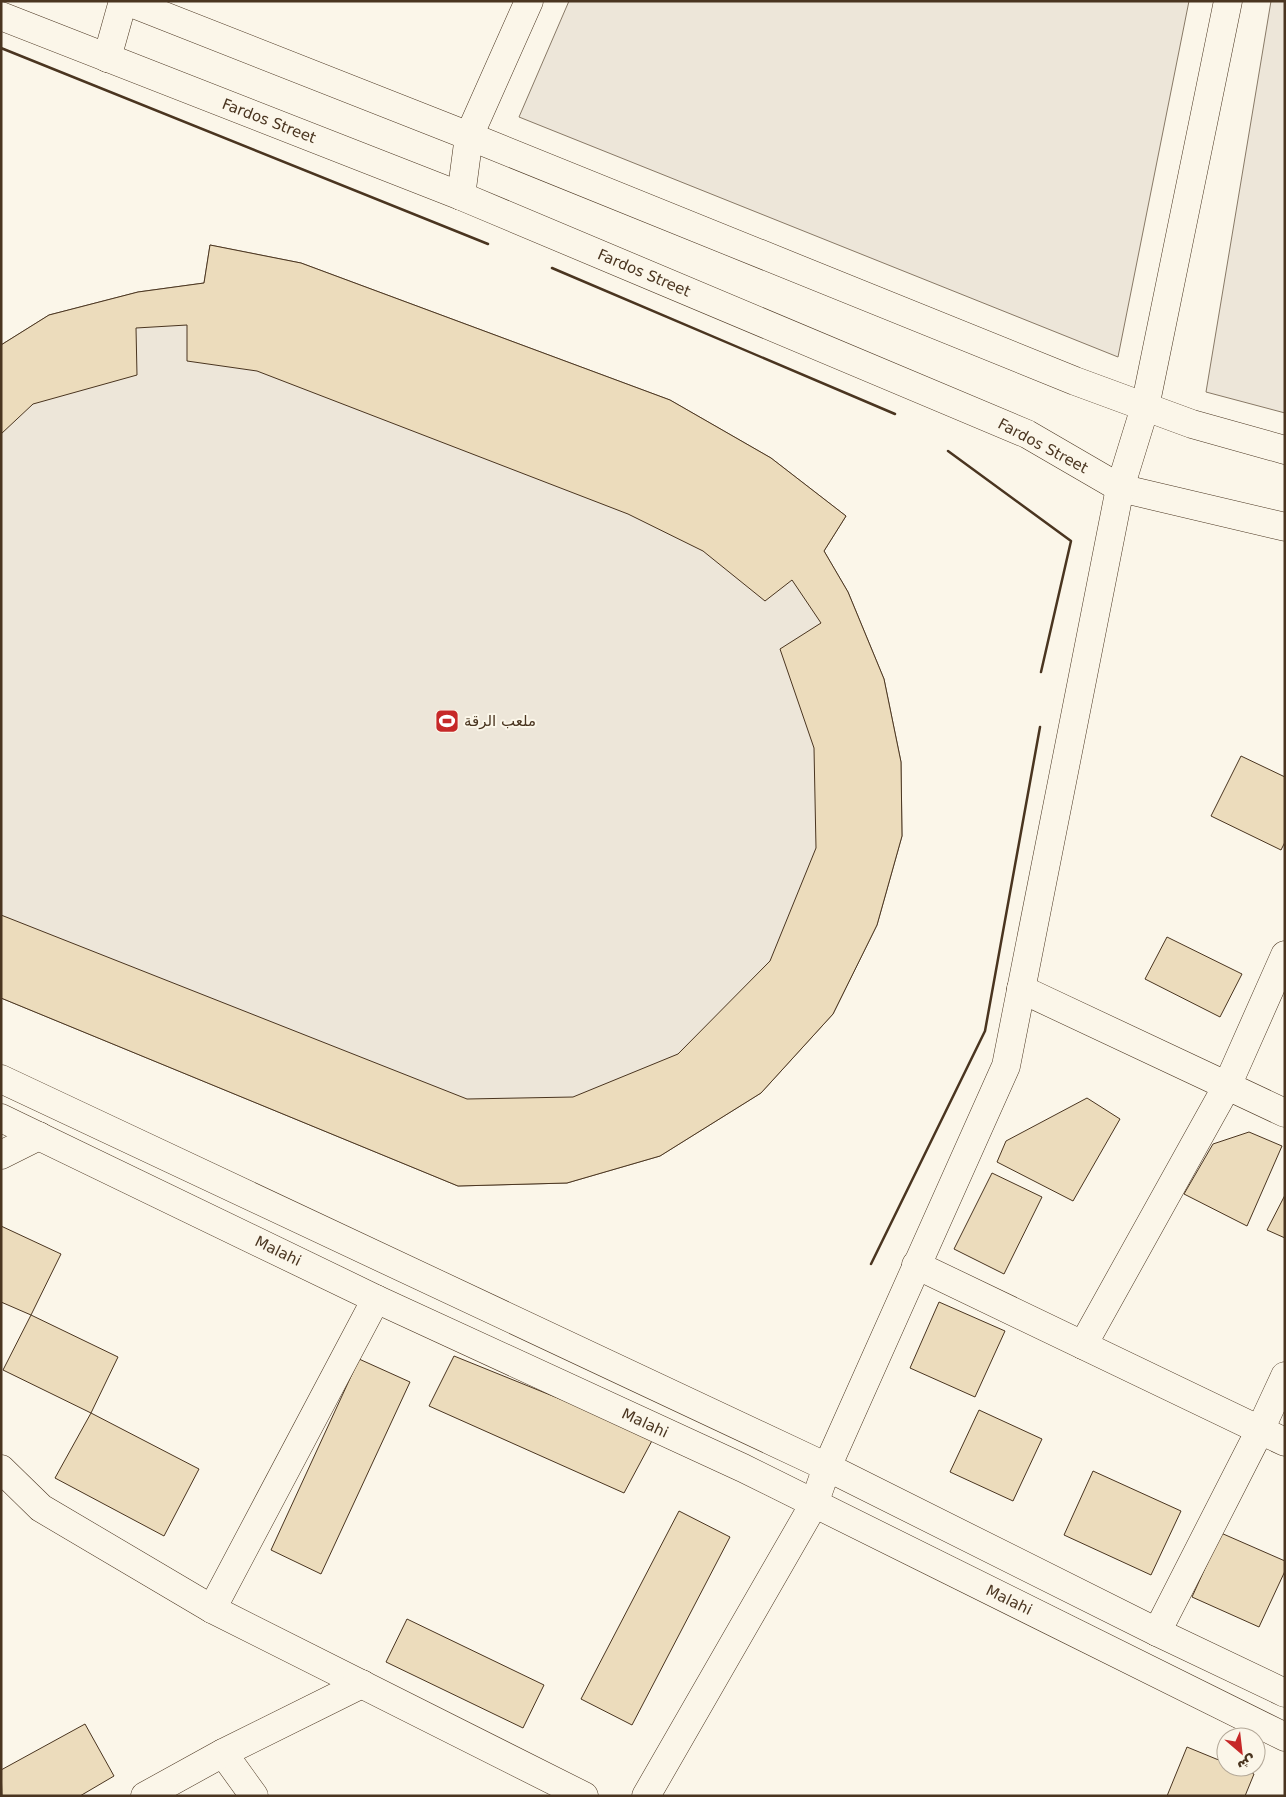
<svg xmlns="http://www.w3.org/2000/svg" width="1286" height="1797" viewBox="0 0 1286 1797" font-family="'DejaVu Sans','Noto Naskh Arabic',sans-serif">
<rect width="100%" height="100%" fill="#fbf6e9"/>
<!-- green -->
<g fill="#ede6d9" stroke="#887966">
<path d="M569,1h620l-71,356 -599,-240z"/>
<path d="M1271,1h14v412l-79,-21z"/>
<path d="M210,245l91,18 369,137 101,58 75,58 -22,35 24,41 36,87 17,83 1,74 -25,89 -44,89 -72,79 -101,63 -93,27 -109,3 -457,-188v-653l48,-30 89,-23 66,-9z"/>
</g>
<!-- building -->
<g fill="#ecdcbc" stroke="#4a3520">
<path d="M210,245l91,18 369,137 101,58 75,58 -22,35 24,41 36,87 17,83 1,74 -25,89 -44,89 -72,79 -101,63 -93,27 -109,3 -457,-188v-83l466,184 106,-2 105,-43 92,-93 46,-113 -2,-100 -34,-99 41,-26 -29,-43 -27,21 -62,-50 -75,-37 -371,-143 -70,-10v-36l-51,3 1,47 -104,29 -32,30v-89l48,-30 89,-23 66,-9z"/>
<path d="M1241,756l44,21v65l-4,8 -70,-34z"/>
<path d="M1167,937l75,37 -22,43 -75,-38z"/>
<path d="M1087,1098l33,21 -47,82 -76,-39 9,-21z"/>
<path d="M1249,1132l33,14 -35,80 -63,-32 29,-50z"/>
<path d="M992,1173l50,24 -38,77 -50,-25z"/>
<path d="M1285,1195v43l-18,-8z"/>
<path d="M1,1226l60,28 -30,61 -30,-13z"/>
<path d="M939,1302l66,29 -30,66 -65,-29z"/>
<path d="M31,1315l87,42 -27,56 -88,-43z"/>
<path d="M454,1356l200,81 -30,56 -195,-87z"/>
<path d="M359,1359l51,23 -89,192 -50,-24z"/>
<path d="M979,1410l63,29 -29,62 -63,-29z"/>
<path d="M91,1413l108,56 -35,67 -109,-58z"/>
<path d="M1093,1471l88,40 -30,64 -87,-40z"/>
<path d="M679,1511l51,26 -98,188 -51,-26z"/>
<path d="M1221,1533l64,28v10l-26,56 -67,-30z"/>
<path d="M407,1619l137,66 -21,43 -137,-66z"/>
<path d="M85,1724l29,52 -34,20h-78l-1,-26z"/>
<path d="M1187,1747l39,16v4h10l18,7 -9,22h-78z"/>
</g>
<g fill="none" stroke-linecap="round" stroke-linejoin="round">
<!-- minor casing -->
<g stroke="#4a3520" stroke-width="29">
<g id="minor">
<path d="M126,1l343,135 606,245 117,43 93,26"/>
<path d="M1,16l460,180 566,238 93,54 165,39"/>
<path d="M107,58l16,-57"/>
<path d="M461,196l8,-60 60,-135"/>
<path d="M1021,989l264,124"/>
<path d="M1,1079l826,388 330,165 128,61"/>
<path d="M1,1118l375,181 367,169 542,269"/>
<path d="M1,1155l38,-19"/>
<path d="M916,1265l369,177"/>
<path d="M1083,1345l144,-259 58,-131"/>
<path d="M1,1469l40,39 171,101 372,187"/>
<path d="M212,1609l164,-310"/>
<path d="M1157,1632l103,-202 25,-54"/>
<path d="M223,1753l31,43"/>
<path d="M145,1796l78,-43 139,-69"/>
<path d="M646,1796l168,-292 13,-37 179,-401 114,-578 25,-81 83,-406"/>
</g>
</g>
<!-- minor -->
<use href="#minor" stroke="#fbf6e9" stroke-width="28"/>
<!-- wall -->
<g stroke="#4a3520" stroke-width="2.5">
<path d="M1,48l487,196"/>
<path d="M552,268l343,146"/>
<path d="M948,451l123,90 -30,131"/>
<path d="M871,1264l114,-233 55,-304"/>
</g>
</g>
<!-- icons -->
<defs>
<g id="stadium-square" transform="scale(1.25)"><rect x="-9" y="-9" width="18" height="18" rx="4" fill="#c62828" stroke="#fbf6e9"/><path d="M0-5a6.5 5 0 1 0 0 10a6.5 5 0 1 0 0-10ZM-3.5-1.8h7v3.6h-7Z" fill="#fff"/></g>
</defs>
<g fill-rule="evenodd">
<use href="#stadium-square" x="447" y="721"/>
</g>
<g text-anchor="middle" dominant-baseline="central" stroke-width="4" stroke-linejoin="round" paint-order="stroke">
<!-- street labels -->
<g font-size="15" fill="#4a3520" stroke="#fbf6e9">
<text transform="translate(269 121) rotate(21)">Fardos Street</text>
<text transform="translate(644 273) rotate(23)">Fardos Street</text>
<text transform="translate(1043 446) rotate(28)">Fardos Street</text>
<text transform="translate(278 1251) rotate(26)">Malahi</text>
<text transform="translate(645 1423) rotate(25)">Malahi</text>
<text transform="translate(1009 1600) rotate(26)">Malahi</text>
</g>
<!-- poi labels -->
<g font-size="15" fill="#4a3520" stroke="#fbf6e9" text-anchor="start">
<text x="464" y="721">ملعب الرقة</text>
</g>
</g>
<!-- border -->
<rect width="1286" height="1797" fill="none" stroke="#4a3520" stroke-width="5"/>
<!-- north arrow -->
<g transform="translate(1241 1752) rotate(152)"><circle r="24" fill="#fbf6e9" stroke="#b4a999"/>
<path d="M0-4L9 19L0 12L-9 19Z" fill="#c62828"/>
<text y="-8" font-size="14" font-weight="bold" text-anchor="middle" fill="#4a3520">ش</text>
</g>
</svg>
